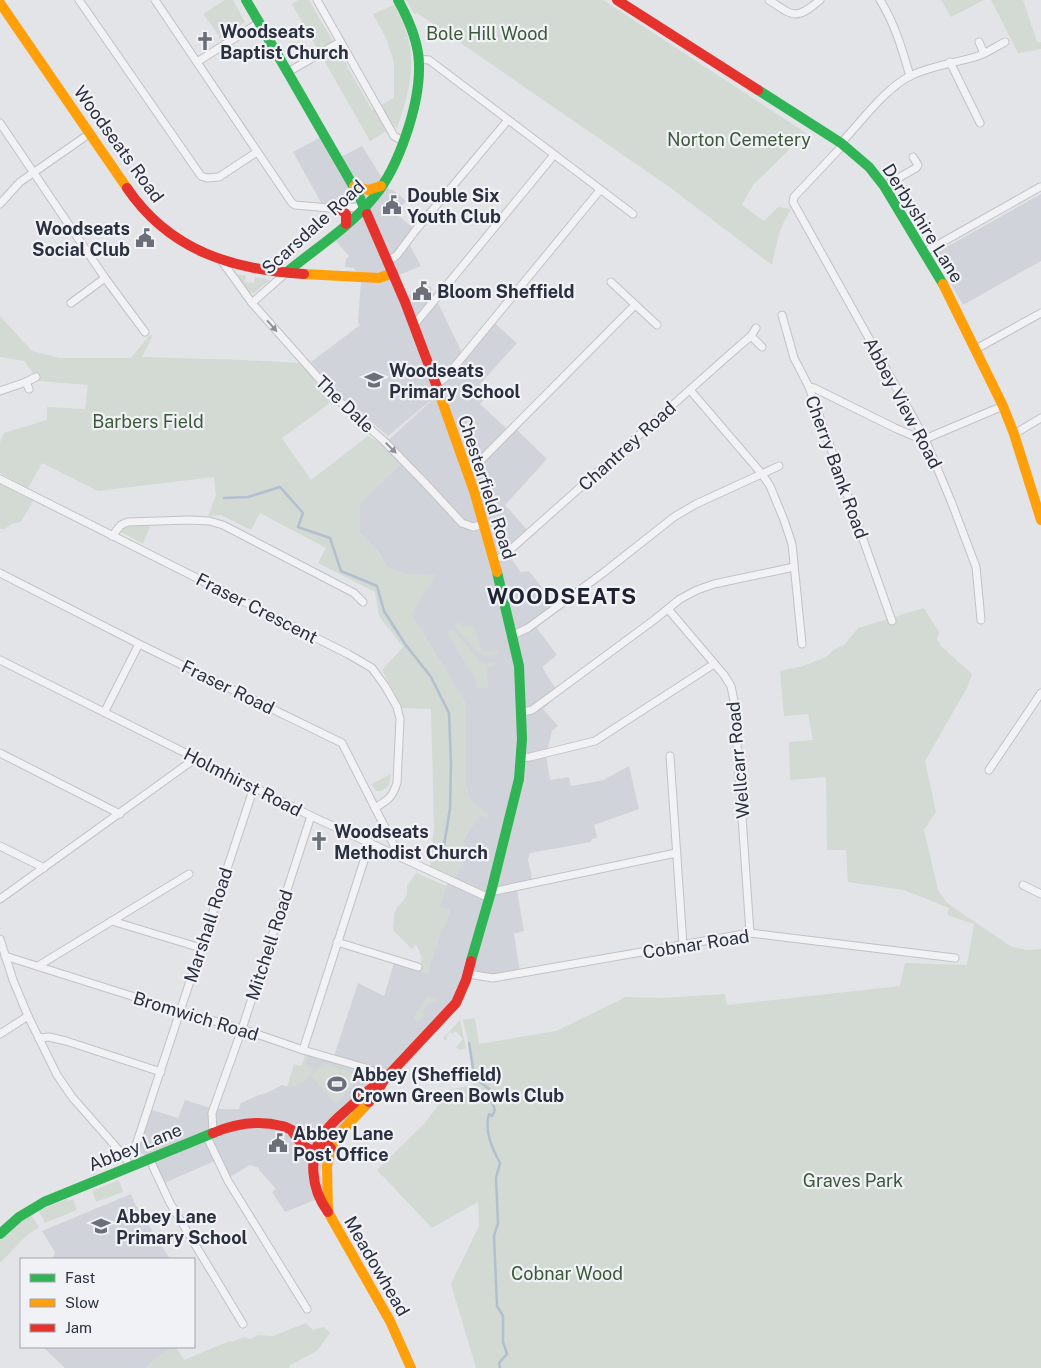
<svg xmlns="http://www.w3.org/2000/svg" width="1041" height="1368" viewBox="0 0 1041 1368" font-family="'Public Sans',sans-serif">
<rect width="100%" height="100%" fill="#e3e4e7"/>
<!-- built -->
<g fill="#d1d3da">
<path d="M323,136l14,23 25,-13 27,43 4,1 13,11 -10,13 19,15 -7,13 13,24 -27,11 9,21 27,-12 33,69 29,-34 25,22 -37,41 10,10 -10,10 29,27 5,-4 33,32 -42,46 26,29 -21,23 11,15 8,-1 27,34 -23,18 24,32 -15,12 17,27 -16,15 15,17 -6,5 -6,24 4,25 19,-3 2,9 23,-4 9,-2 26,-14 10,43 -45,16 3,13 -5,1 -1,3 -61,11 -2,6 4,19 -2,9 -13,3 7,41 -10,3 6,39 -27,5 -25,-3 -7,19 -137,162 -4,18 5,22 -40,16 -13,-20 4,-3 -17,-19v-2l-9,-3 -23,14 -10,-19 -57,25 -11,-26 -14,-11 14,-39 29,9 7,-18 29,9h25l2,-6 18,-8 10,-3 13,-7 8,2 6,-2 10,-31 27,5 25,-76 26,13 11,-36 25,7 17,-23 4,-15 9,-19 -11,-2 7,-22 11,-12 10,-22 -6,-3 1,-7 17,-27 -2,-8 -7,-7 -4,-14 -1,-84 -54,-88 -6,-40 -19,-7 -5,-12 -21,-22v-30l40,-39 -17,-19 47,-43v-1l-42,35 -46,-38 -31,-36 49,-37 -2,-3 3,-40 -7,-14 -9,-1 1,-8 3,-3 -18,-21 15,-11v-10l-22,-6 -31,-56z"/>
<path d="M1041,194v67l-78,44 -29,-51z"/>
<path d="M131,1194l3,8 36,57h-121l4,-2 2,-5 -13,-21z"/>
<path d="M43,1347h128l-26,21h-80z"/>
</g>
<!-- green -->
<g fill="#d2dad3">
<path d="M225,0h8l12,22 -26,17v-3l-16,-22z"/>
<path d="M298,0h11l63,110 22,-12v-36l-8,-24 -13,-24 21,-9c26,46 19,76 3,123l-2,-2 -25,15 -78,-137z"/>
<path d="M406,0h197l203,133 -53,52 -11,20 22,16 14,-14 13,2c-13,21 -14,33 -19,56l-104,-79 -251,-173 -3,1z"/>
<path d="M941,0h43l-33,17z"/>
<path d="M991,0h32l14,42h4v7l-23,4z"/>
<path d="M235,274l11,2 -1,6 9,1 1,-6 15,3 -16,13h-6z"/>
<path d="M0,316l32,35 28,7h71l19,-23h3l-11,22 102,3 56,3 34,37 -52,38 29,42 57,-44 15,9 17,19 -40,39v30l21,22 6,12 18,7 31,1 -25,39 54,88 1,85 4,13 19,15 -2,4 -8,-4 -17,27 3,1 -3,6 5,3 -10,22 -4,3 -23,-10 4,-41 -3,-117 -29,-1 -20,-38 21,-23 -24,-31 -4,-24 -57,-29 8,-15 -66,-35 -9,17 -30,-15 -13,1 8,-21 -2,-18 -116,14 -56,-28 -14,25 -28,-15v-31l4,-9 43,-13v-13l38,2 3,-24 -49,-4 -15,-20 -24,-4z"/>
<path d="M0,484l33,17 -12,21 -10,2 -6,5h-5z"/>
<path d="M151,524l-8,20 -22,-12v-3l2,-4z"/>
<path d="M924,608l15,24 -2,7 4,7 31,28 -4,12 -43,75 11,51 -12,18 14,60 9,13 65,44 15,3 14,-1v419h-565l-25,-84 28,-58 -1,-24 -46,26 -55,-58 47,-46 13,-17 1,-15 35,-7 -4,-39 -6,-26 12,-2 4,26 77,-13 70,-34 36,1 63,-4 2,11 173,-19 5,-23 62,2 7,-41 -27,-9 2,-7 -45,-18 -56,-8 -2,-32h-19l-1,-73 -36,3 -1,-38 24,-2 -5,-26 -24,2 -4,-45 23,-5 23,-9 9,-8 9,-4 14,-17z"/>
<path d="M459,622l5,5 10,-2 8,27 15,-2 1,4 -14,2 -8,-6 -22,-24z"/>
<path d="M450,629l3,1 27,31 5,3 10,-2 1,3 -9,3 1,20 -10,1 -1,-7 -29,-47v-3z"/>
<path d="M391,774l-2,12 -8,5h-5l-5,-7z"/>
<path d="M416,873l30,13 -7,21 12,3 -7,19h-3l-13,45 -9,-3 3,-13 -6,-14 -4,5 -19,-19 1,-16 3,-7 7,-7 3,-6v-8z"/>
<path d="M427,996l10,3 -3,4 -4,-1 -8,11 3,1 -7,8 -5,-4z"/>
<path d="M460,1020l6,28 -7,2 -3,-3 7,-8 -7,-8 -4,3 -2,-2 -4,5 1,2 -1,2 -3,-3z"/>
<path d="M306,1054l3,1 -3,9 8,6 -10,12 -8,2 -6,3h-3l7,-23 7,2z"/>
<path d="M324,1063l37,13 -24,27h-2l-25,-28z"/>
<path d="M119,1180l4,12 -27,10 -4,-11z"/>
<path d="M67,1199l1,2 5,-2 4,11 -32,13 -6,-12z"/>
<path d="M31,1215l8,12 -13,9 -26,27v-23l9,-11 12,-9h3z"/>
<path d="M306,1323l7,7 11,-3 6,6 -13,18 -27,14 -1,3h-144l25,-21h6l8,13 46,-19 2,1 12,-5 7,2 7,-4 15,1z"/>
</g>
<g fill="none" stroke-linecap="round" stroke-linejoin="round">
<!-- stream -->
<g stroke="#b3bed0" stroke-width="2.5">
<path d="M224,498l24,-1 32,-10 23,26 -5,14 32,11 11,33 36,15 7,25 21,33 26,33 18,36 2,51 -1,45 -8,48"/>
<path d="M469,1043l5,31"/>
<path d="M479,1081l10,8c1,3 0,9 2,12 3,7 6,7 1,15l-3,-2c-5,17 3,34 11,49l-4,15 2,45 -4,13 3,70 6,10v26l4,12 -8,9 1,5"/>
</g>
<!-- street casing -->
<g stroke="#c1c2c5" stroke-width="9">
<g id="street">
<path d="M79,0l122,176 6,2 12,-1 38,-25"/>
<path d="M155,0l137,203 3,2 45,4 24,-3"/>
<path d="M317,0l77,136 9,5"/>
<path d="M769,0c25,17 27,20 51,0"/>
<path d="M880,0c15,24 22,49 30,76"/>
<path d="M979,42l5,11"/>
<path d="M418,59l11,1 204,154"/>
<path d="M197,62l63,-40"/>
<path d="M950,62l30,61"/>
<path d="M288,72l52,-30"/>
<path d="M0,123l105,155 40,54"/>
<path d="M841,143c20,-21 44,-55 71,-68 22,-10 44,-12 66,-19 9,-3 19,-10 27,-14"/>
<path d="M843,145l-49,52 -1,5 132,237 26,62 25,66 5,53"/>
<path d="M884,186l32,-18 2,-3 -5,-8"/>
<path d="M0,204l20,-22 69,-48"/>
<path d="M925,252l115,-65"/>
<path d="M221,260l31,43 86,97 46,41 41,42 37,40 11,4 11,-3"/>
<path d="M388,262l9,-7 18,-24 93,-111"/>
<path d="M611,282l46,43"/>
<path d="M71,303l34,-25"/>
<path d="M252,303l35,-31"/>
<path d="M782,315l12,43 15,29 83,234"/>
<path d="M414,325l140,-170"/>
<path d="M751,336l11,11"/>
<path d="M976,349l65,-36"/>
<path d="M26,382l3,7"/>
<path d="M436,385l10,-8 154,-187"/>
<path d="M809,387l5,1 81,40 21,9 9,2 78,-33"/>
<path d="M690,390l72,84 8,12 14,34 8,24 10,100"/>
<path d="M0,391l26,-9 10,-5"/>
<path d="M1014,434l27,-16"/>
<path d="M467,470l11,-7 157,-158"/>
<path d="M0,479l348,175 24,14 13,18 12,21 3,12 -3,64c-5,15 -9,17 -22,25"/>
<path d="M112,536l9,-11 7,-3 61,-2 20,1 14,4 131,68 9,9"/>
<path d="M494,560l8,-3 228,-203 21,-18 5,-8"/>
<path d="M0,573l139,71 203,99 58,114"/>
<path d="M668,609l56,66 7,11 3,15 16,232"/>
<path d="M513,635l15,-7 75,-55 71,-56 22,-13 83,-38"/>
<path d="M0,660l311,156 178,82"/>
<path d="M105,711l34,-67"/>
<path d="M523,712l9,-2 122,-90 26,-21 17,-9 17,-6 80,-17"/>
<path d="M0,753l120,61"/>
<path d="M670,756l13,189"/>
<path d="M521,758l9,-1 65,-16 119,-77"/>
<path d="M989,770l52,-77"/>
<path d="M0,846l44,22"/>
<path d="M1023,885l18,9"/>
<path d="M491,892l185,-39"/>
<path d="M0,899l196,-141"/>
<path d="M112,921l89,27"/>
<path d="M0,939l13,41 15,36 29,59 15,22 52,59 6,10"/>
<path d="M337,942l81,25"/>
<path d="M5,956l174,55 63,18 61,21 66,19 15,11"/>
<path d="M38,966l151,-92"/>
<path d="M468,974l25,4 257,-45 205,25"/>
<path d="M0,1034l28,-18"/>
<path d="M39,1038l10,-1 17,4 95,31"/>
<path d="M303,1050l67,-208"/>
<path d="M213,1132l-1,-19 30,-84 69,-213"/>
<path d="M206,1135l22,46 79,128"/>
<path d="M135,1148l119,-361"/>
<path d="M149,1158l21,45 73,121"/>
</g>
</g>
<!-- street -->
<use href="#street" stroke="#f2f2f4" stroke-width="7"/>
<!-- fast -->
<g stroke="#30b455" stroke-width="10">
<path d="M246,0l113,196 8,18"/>
<path d="M758,90l83,53 28,24 15,19 59,98"/>
<path d="M287,272c29,-24 63,-45 87,-75 25,-30 46,-93 45,-132 0,-23 -10,-45 -21,-65"/>
<path d="M471,961l20,-69 28,-113 3,-40 -3,-73 -22,-94"/>
<path d="M0,1234l19,-17 25,-15 169,-69"/>
</g>
<!-- slow -->
<g stroke="#ff9f0a" stroke-width="10">
<path d="M0,3l127,185"/>
<path d="M354,186l14,4 13,-4"/>
<path d="M304,274l75,4 14,-5"/>
<path d="M943,284l60,122 11,28 27,86"/>
<path d="M437,387l37,104 23,81"/>
<path d="M369,1102l-31,33 -7,13 -4,18 1,46 62,109 21,47"/>
</g>
<!-- jam -->
<g stroke="#e5322d" stroke-width="10">
<path d="M617,0l141,90"/>
<path d="M127,188c42,62 105,82 177,86"/>
<path d="M340,209l6,5v10"/>
<path d="M367,214l38,88 32,85"/>
<path d="M369,1102l7,-8 8,-14 72,-77 10,-23 5,-19"/>
<path d="M213,1133c21,-9 46,-13 69,-7 5,1 9,4 14,6 14,4 25,5 35,16 -21,7 -28,0 -39,-17"/>
<path d="M328,1212c-17,-23 -21,-56 -3,-80 7,-10 16,-17 25,-25 10,-9 19,-18 30,-25"/>
</g>
</g>
<!-- one-way arrows -->
<defs><path id="oneway-solid" d="M-6-.8H1V-3.2L6.5 0L1 3.2V.8H-6Z" transform="scale(1.25)"/></defs>
<g fill="#8e919a">
<use href="#oneway-solid" transform="translate(272 326) rotate(49)"/>
<use href="#oneway-solid" transform="translate(391 448) rotate(45)"/>
</g>
<!-- icons -->
<defs>
<g id="church-bare" transform="scale(1.5)"><path d="M-1.2-6h2.4v3.5h3.3v2.4h-3.3V6h-2.4V-.1h-3.3v-2.4h3.3Z" fill="#6b6f7a" stroke="#f1f2f6" stroke-width="2.5" paint-order="stroke"/></g>
<g id="civic-bare" transform="scale(1.5)"><path d="M-.6-6.5H3V-4.5H.6V-3L4-1V1h2V6H-6V1h2V-1L-.6-3ZM-1.2 2.5V6h2.4V2.5Z" fill="#6b6f7a" stroke="#f1f2f6" stroke-width="2.5" paint-order="stroke"/></g>
<g id="school-bare" transform="scale(1.5)"><path d="M0-5L7-2L0 1L-7-2ZM-4 1L0 2.5L4 1V4Q0 6-4 4Z" fill="#6b6f7a" stroke="#f1f2f6" stroke-width="2.5" paint-order="stroke"/></g>
<g id="stadium-bare" transform="scale(1.5)"><path d="M0-5a6.5 5 0 1 0 0 10a6.5 5 0 1 0 0-10ZM-3.5-1.8h7v3.6h-7Z" fill="#6b6f7a" stroke="#f1f2f6" stroke-width="2.5" paint-order="stroke"/></g>
</defs>
<g fill-rule="evenodd">
<use href="#church-bare" x="205" y="41"/>
<use href="#civic-bare" x="392" y="205"/>
<use href="#civic-bare" x="145" y="238"/>
<use href="#civic-bare" x="422" y="291"/>
<use href="#school-bare" x="374" y="380"/>
<use href="#church-bare" x="319" y="841"/>
<use href="#stadium-bare" x="337" y="1084"/>
<use href="#civic-bare" x="278" y="1143"/>
<use href="#school-bare" x="101" y="1226"/>
</g>
<g text-anchor="middle" dominant-baseline="central" stroke-width="4.5" stroke-linejoin="round" paint-order="stroke">
<!-- poi labels -->
<g font-size="18" font-weight="bold" fill="#2a303f" stroke="#f1f2f6" text-anchor="start">
<text x="220" y="31">Woodseats<tspan x="220" dy="21">Baptist Church</tspan></text>
<text x="407" y="195">Double Six<tspan x="407" dy="21">Youth Club</tspan></text>
<text x="130" y="228" text-anchor="end">Woodseats<tspan x="130" dy="21">Social Club</tspan></text>
<text x="437" y="291">Bloom Sheffield</text>
<text x="389" y="370">Woodseats<tspan x="389" dy="21">Primary School</tspan></text>
<text x="334" y="831">Woodseats<tspan x="334" dy="21">Methodist Church</tspan></text>
<text x="352" y="1074">Abbey (Sheffield)<tspan x="352" dy="21">Crown Green Bowls Club</tspan></text>
<text x="293" y="1133">Abbey Lane<tspan x="293" dy="21">Post Office</tspan></text>
<text x="116" y="1216">Abbey Lane<tspan x="116" dy="21">Primary School</tspan></text>
</g>
<!-- park labels -->
<g font-size="18" fill="#3c5a39" stroke="#f1f2f6">
<text x="487" y="33">Bole Hill Wood</text>
<text x="739" y="139">Norton Cemetery</text>
<text x="148" y="421">Barbers Field</text>
<text x="853" y="1180">Graves Park</text>
<text x="567" y="1273">Cobnar Wood</text>
</g>
<!-- street labels -->
<g font-size="18" fill="#2a303f" stroke="#f1f2f6">
<text transform="translate(119 144) rotate(54)">Woodseats Road</text>
<text transform="translate(923 223) rotate(58)">Derbyshire Lane</text>
<text transform="translate(313 227) rotate(-42)">Scarsdale Road</text>
<text transform="translate(903 403) rotate(62)">Abbey View Road</text>
<text transform="translate(345 404) rotate(44)">The Dale</text>
<text transform="translate(627 446) rotate(-42)">Chantrey Road</text>
<text transform="translate(837 467) rotate(70)">Cherry Bank Road</text>
<text transform="translate(487 487) rotate(72)">Chesterfield Road</text>
<text transform="translate(257 608) rotate(27)">Fraser Crescent</text>
<text transform="translate(228 687) rotate(26)">Fraser Road</text>
<text transform="translate(738 760) rotate(-95)">Wellcarr Road</text>
<text transform="translate(243 782) rotate(27)">Holmhirst Road</text>
<text transform="translate(208 925) rotate(-72)">Marshall Road</text>
<text transform="translate(696 944) rotate(-9)">Cobnar Road</text>
<text transform="translate(269 945) rotate(-72)">Mitchell Road</text>
<text transform="translate(196 1016) rotate(17)">Bromwich Road</text>
<text transform="translate(135 1147) rotate(-22)">Abbey Lane</text>
<text transform="translate(377 1266) rotate(60)">Meadowhead</text>
</g>
<!-- district labels -->
<g font-size="22" font-weight="bold" letter-spacing="1" fill="#1d2230" stroke="#f1f2f6">
<text x="562" y="596">WOODSEATS</text>
</g>
</g>
<!-- legend -->
<rect x="20" y="1258" width="175" height="90" fill="#f1f2f6" stroke="#a1a4ad"/>
<rect x="30" y="1274" width="25" height="8" fill="#30b455" stroke="#a1a4ad"/>
<text x="65" y="1283" font-size="15" fill="#2a303f">Fast</text>
<rect x="30" y="1299" width="25" height="8" fill="#ff9f0a" stroke="#a1a4ad"/>
<text x="65" y="1308" font-size="15" fill="#2a303f">Slow</text>
<rect x="30" y="1324" width="25" height="8" fill="#e5322d" stroke="#a1a4ad"/>
<text x="65" y="1333" font-size="15" fill="#2a303f">Jam</text>
</svg>
